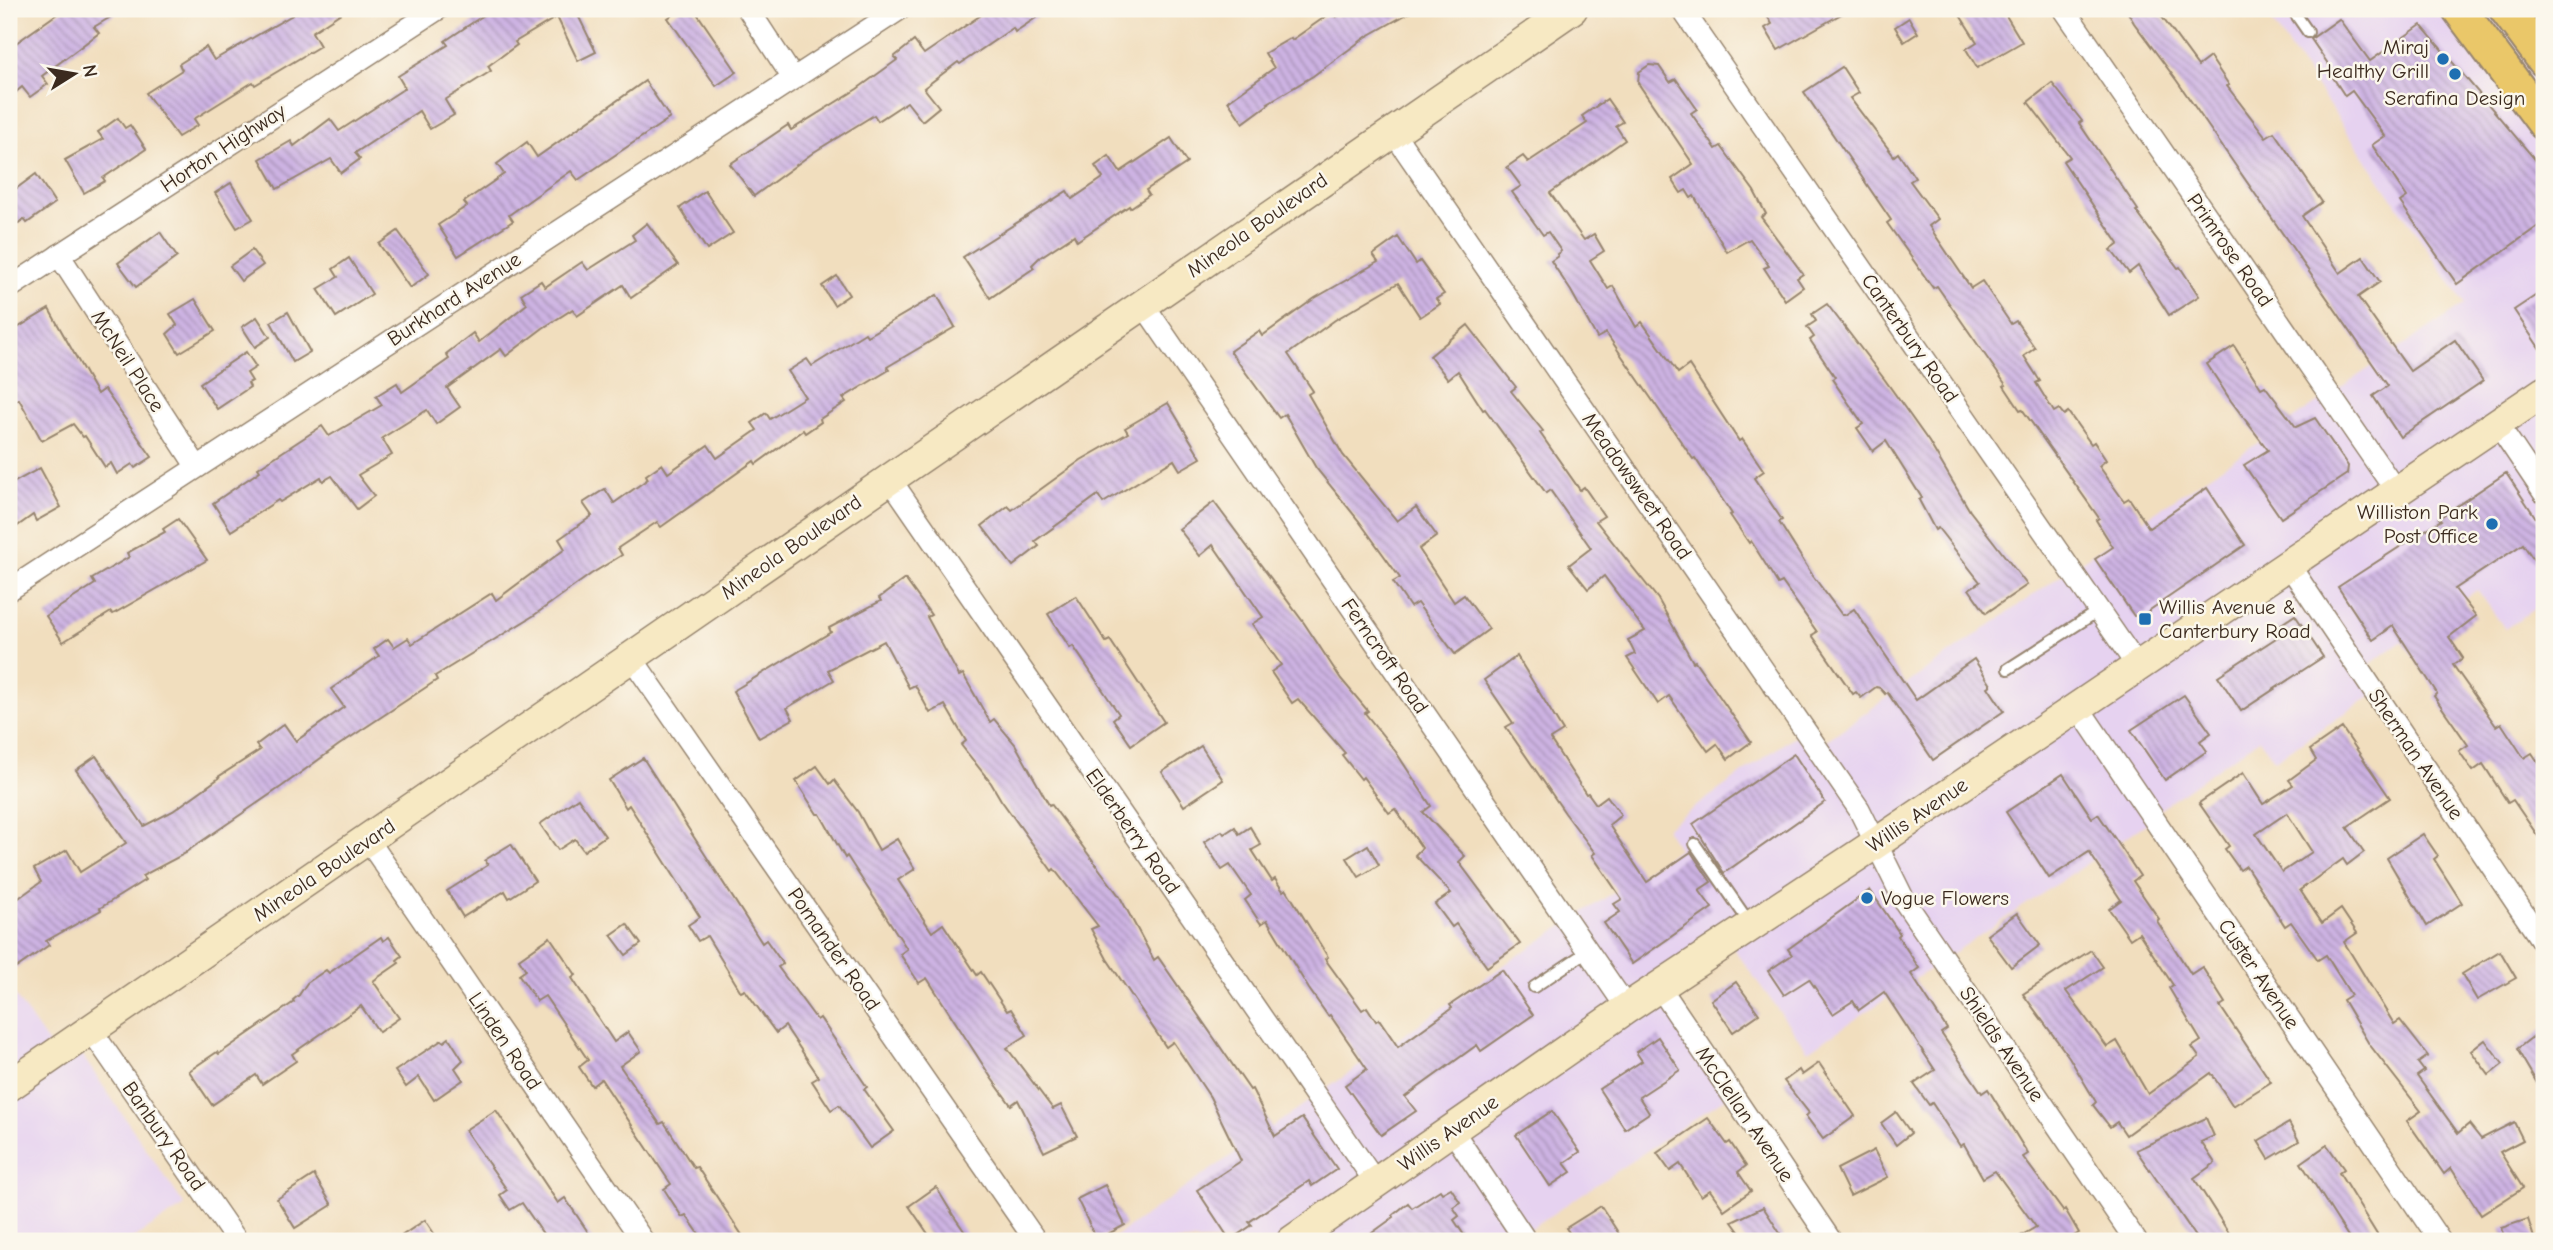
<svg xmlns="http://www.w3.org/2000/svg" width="2553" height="1250" viewBox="0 0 2553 1250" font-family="'Comic Neue',sans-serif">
<defs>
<pattern id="building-back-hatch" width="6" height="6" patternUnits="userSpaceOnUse" patternTransform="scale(1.75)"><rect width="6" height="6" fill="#cdb3e3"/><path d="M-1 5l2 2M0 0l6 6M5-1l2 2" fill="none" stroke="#a892b7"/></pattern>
</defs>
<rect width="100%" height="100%" fill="#fbf7ec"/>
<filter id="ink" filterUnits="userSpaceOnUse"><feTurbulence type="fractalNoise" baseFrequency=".0143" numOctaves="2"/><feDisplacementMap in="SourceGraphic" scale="14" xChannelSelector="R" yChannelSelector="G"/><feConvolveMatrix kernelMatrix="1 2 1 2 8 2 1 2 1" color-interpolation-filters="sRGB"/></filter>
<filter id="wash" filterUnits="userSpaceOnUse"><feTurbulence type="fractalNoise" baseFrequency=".00686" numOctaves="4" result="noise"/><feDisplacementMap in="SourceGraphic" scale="28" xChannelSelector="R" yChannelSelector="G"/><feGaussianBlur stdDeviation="1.57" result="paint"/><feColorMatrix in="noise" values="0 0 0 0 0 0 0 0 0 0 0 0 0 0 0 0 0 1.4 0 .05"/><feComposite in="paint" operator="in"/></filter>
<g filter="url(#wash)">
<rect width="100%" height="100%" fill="#f1debe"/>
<!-- built -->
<g fill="#e6d2f0">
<path d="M2263,9h281v593l-39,27 -28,-40 -117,82 15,22 -100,67 -16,-21 -105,74 2,4 -348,234 -80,-110 -67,44 69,110 -218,146h-403l392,-274 178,-118 -13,-21 138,-99 13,18 253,-178 395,-265z"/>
<path d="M9,987l44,63 18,-11 114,167 -57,35h-119z"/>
</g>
<g id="blocks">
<!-- building -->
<g fill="url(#building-back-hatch)" fill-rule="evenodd">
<path d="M64,9h60l-30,18 5,6 -57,43 6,8 -18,13 -8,-10 -13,11v-50z"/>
<path d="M303,9h44l-35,23 8,14 -65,39 -2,-3 -59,37 4,6 -20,12 -32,-44 36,-23 -3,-6 27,-17 8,13z"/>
<path d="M493,9h82l21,43 -18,9 -21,-44 -42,25 2,3 -29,21 3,5 -46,29 9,15 -24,14 -11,-18 -64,42 5,6 -19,14 -10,-14 -54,30 -17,-30 31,-18 3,5 36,-27 9,12 66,-43 -7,-12 50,-31 -3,-4z"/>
<path d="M681,9h13l43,63 -21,14 -48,-68z"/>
<path d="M990,9h59l-34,23 -2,-4 -53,36 -2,-2 -34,26 15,19 -17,14 -15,-19 -29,19 -4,-6 -60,37 -60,44 -24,-32 58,-39 3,5 66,-41 40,-29 -3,-3 20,-16 10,13z"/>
<path d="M1350,9h66l-50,28 -53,39 -45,27 1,1 -26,19 -15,-22 46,-33 -9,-15 26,-15 1,2 40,-28 4,5z"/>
<path d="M1763,9h87l-72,41 -13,-22 7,-4z"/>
<path d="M1956,9h46l20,33 -45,26 -11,-19 11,-7z"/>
<path d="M2126,9h30l42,57 12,-9 19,28 -2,1 39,51 8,-5 48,70 -20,14 38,57 23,-16 17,25 -22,15 52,74 45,-31 28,41 -83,56 -27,-41 15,-10 -211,-305 -43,-58z"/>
<path d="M1909,18l9,15 -14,9 -9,-15z"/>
<path d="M2339,19l31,42 51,-36 123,145v52l-87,62 -57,-82 7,-5 -35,-52 13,-9 -33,-45 -7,5 -13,-20 3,-2 -24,-35z"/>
<path d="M1649,65l10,1 11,16 6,-3 21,30 -6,4 25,36 5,-3 33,45 12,23 -5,3 42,57 -6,4 6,9 -18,13 -21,-32 5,-2 -19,-27 -23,13 -33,-56 -3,2 -5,-8 -5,3 -9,-14 21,-15 -55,-81 1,-11z"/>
<path d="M1842,67l17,26 -9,5 44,58 4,-3 17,25 -5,3 28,38 -9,7 42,62 11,-7 29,43 5,-3 19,27 -11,8 16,25 -4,2 18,29 5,-3 5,6 4,-3 23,32 3,-2 12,18 -7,6 25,35 5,-3 20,30 58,-40 38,57 -104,71h-7l-39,-57 18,-12 -17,-27 3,-2 -77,-109 -2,1 -16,-24 2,-1 -69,-99 -4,2 -46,-65 4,-3 -87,-128z"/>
<path d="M645,81l25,37 -92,62 -7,-9 -62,44 4,6 -55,35 -20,-31 29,-19 -3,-4 40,-28 -7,-10 30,-22 10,15z"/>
<path d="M2052,83l30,38 -3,2 59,87 -2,1 42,57 2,-1 19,29 -30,19 -31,-49 -9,7 -18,-23 8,-6 -56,-83 7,-4 -42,-55z"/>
<path d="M1607,99l16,23 -7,4 9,14 -75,53 34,47 10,-6 10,17 -14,9 18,29 5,-3 23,41 6,-5 36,51 11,-8 50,76 3,-2 22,32 -10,7 28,42 -3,2 34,54 29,39h3l9,-6 62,91 58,-41 17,26 -3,2 16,24 -71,49 -46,-68 -2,2 -5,-6 -4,-1 -15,11 -5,-6 -3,2 -41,-59 5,-3 -35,-50 -4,2 -27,-43 -2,2 -19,-28 2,-1 -37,-56 -2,1 -87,-126 -9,5 -26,-47 -20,-30 7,-5 -1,-2 4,-3 -13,-19 -5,3 -31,-43 9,-6 -14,-19 16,-11 5,6 59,-39 -5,-7z"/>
<path d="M118,118l7,10 5,-3 16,24 -43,29 2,3 -21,12 -19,-33 38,-21 -5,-7z"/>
<path d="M1171,138l16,25 -41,27 3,5 -19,13 -1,-2 -52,35 -3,-6 -35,23 -7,7 2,3 -44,30 -27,-41 104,-66 5,8 31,-21 -8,-12 14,-10 11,16z"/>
<path d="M36,174l19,29 -28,20 -3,-4 -15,11v-36z"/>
<path d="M231,183l22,36 -16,9 -22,-35z"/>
<path d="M705,191l28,42 -26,17 -27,-42z"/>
<path d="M647,223l31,42 -47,33 -8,-13 -46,31 -4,-7 -30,19 -37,28 -5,-7 -54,39 13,19 -24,17 -9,-14 -45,28 10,17 -34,20 16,21 -17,13 -25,-33 -9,5 -2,-4 -41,25 -2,-2 -47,31 -18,-28 47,-32 -2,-3 64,-42 7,10 53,-31 -6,-9 21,-13 5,9 47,-33 -3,-5 27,-21 6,9 48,-38 -6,-10 20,-13 4,6 37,-25 6,8 47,-30 -3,-5z"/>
<path d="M398,231l31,43 -19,14 -31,-44z"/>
<path d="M160,232l17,25 -41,30 -18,-24z"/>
<path d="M1398,237l18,27 4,-3 24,33 -8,5 4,5 -20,13 -22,-34 -63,37 -47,34 25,37 -5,3 35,61 54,66 19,-14 21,29 -18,13 35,53 10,-7 25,34 -34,25 -38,-51 -7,4 -17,-25 7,-4 -41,-57 -43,-53 -31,-54 -6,4 -49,-67 29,-20 3,5 53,-38 63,-36 -5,-7z"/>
<path d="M252,250l11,15 -22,16 -11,-15z"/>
<path d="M349,258l23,36 -36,23 -18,-28 20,-12 -5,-8z"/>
<path d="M837,276l12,19 -15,10 -12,-19z"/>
<path d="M2544,290v65l-30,-45z"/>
<path d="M937,295l18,32 -68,40 2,3 -46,28 3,4 -26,17 1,3 -16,11 -2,-3 -47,34 -2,-3 -93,66 -4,-5 -39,26 4,7 -31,19 -58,42 -98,60 2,4 -98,65 -58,42 -95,65v1l-44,23 3,4 -45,28 1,2 -55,31 3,4 -33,23 -7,-11v-52l32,-23 -7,-13 33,-19 13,22 46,-29 -50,-73 20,-14 48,70 29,-15 46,-33 -1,-1 42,-27 -4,-5 28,-21 12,17 48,-34 -13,-18 48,-33 -5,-7 14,-10 6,8 14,-9 4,6 80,-51 4,7 69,-51 -6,-10 33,-23 -9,-13 22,-14 9,14 34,-24 -2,-4 16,-11 6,9 40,-28 9,13 40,-28 -5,-7 14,-10 4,6 35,-22 -17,-26 19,-12 5,7 53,-33 2,3z"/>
<path d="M195,299l20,32 -36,22 -12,-19 10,-9 -7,-11z"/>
<path d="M1827,304l58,76 44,62 41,69 57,74 -41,28 -17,-24 11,-7 -42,-54 -3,2 -16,-30 3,-2 -36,-57 -13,10 -16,-23 6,-4 -31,-45 3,-2 -25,-37 4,-3 -7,-10 9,-6 -4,-7z"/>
<path d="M49,309l48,85 7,-5 48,68 -17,11 -3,-4 -15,10 -6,-11 -6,4 -20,-31 -2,1 -10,-13 -31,17 -23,-42 -4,2 -6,-9v-59z"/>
<path d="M288,312l22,40 -17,10 -22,-40z"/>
<path d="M257,317l13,20 -15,10 -13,-20z"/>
<path d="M1468,325l48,62 -5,4 32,40 -3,2 40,57 4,-3 20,29 -8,5 62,78 35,63 2,-1 56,81 -23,17 -11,-15 -9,7 -39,-55 -11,8 -31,-46 8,-4 -7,-14 17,-9 -41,-55 -16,13 -19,-24 22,-17 -41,-58 -4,3 -61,-84 -2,1 -25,-39 -10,8 -18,-23z"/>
<path d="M2234,346l27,42 4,-2 31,41 19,-9 33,48 -1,8 -66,44 -37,-53 24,-15 -37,-49 -24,-37z"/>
<path d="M246,352l10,15 -9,6 5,8 -4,2 2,4 -33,22 -17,-26z"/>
<path d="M1168,403l33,55 -21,12 -6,-10 -71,43 -5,-8 -63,46 4,5 -26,20 -31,-40 26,-20 4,4 69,-50 47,-27 -3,-5z"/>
<path d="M40,468l21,39 -25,14 -3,-6 -24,17v-47z"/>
<path d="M2506,473l38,57v45l-21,-31 -68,45 21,27 -27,21 14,21 -10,7 43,61 5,-3 23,35 8,-5 12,18v74l-31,-45 -5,3 -25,-39 -10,7 -14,-20 9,-6 -34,-49 3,-3 -44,-67 -20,14 -35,-53 103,-67 -2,-2z"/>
<path d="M1214,502l90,121 37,56 27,32 -3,2 31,39 35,54 -8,6 42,44 -6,6 61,82 -33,23 -31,-43 -4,3 -17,-23 16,-11 -36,-38 7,-7 -27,-39 -6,4 -26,-36 -2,2 -19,-24 3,-2 -47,-54 -6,4 -21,-31 10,-7 -29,-41 11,-7 -50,-72 -13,11 -21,-27z"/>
<path d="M178,519l29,41 -94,54 -2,-2 -48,30 -17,-26 49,-32 -3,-5 37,-22 -2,-4 38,-21 -2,-3z"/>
<path d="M905,579l26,36 -4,2 32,59 4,-2 27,48 4,-3 21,25 34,61 2,-1 69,93 34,63 4,-3 92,133 2,-1 23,47 27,-18 35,51 -25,17 -3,-5 -60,41 3,3 -22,15 -33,-50 44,-29 -31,-64 -37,-55 -7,5 -59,-88 -16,-30 7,-3 -44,-57 -2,2 -51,-71 -10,-17 -30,-38 5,-4 -21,-36 -15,8 -15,-28 -6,3 -25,-47 -56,29 6,10 -47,28 6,11 -34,19 -26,-47 98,-59 -2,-4 52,-27 -2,-3z"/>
<path d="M1076,596l30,46 4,-2 54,82 -33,23 -18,-26 6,-5 -46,-68 -3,2 -22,-34z"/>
<path d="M2295,615l28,42 -82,54 -23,-35 61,-40 -5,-7z"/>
<path d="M1517,656l46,75 -13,8 36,55 2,-1 8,11 11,-8 14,19 -12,10 38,57 44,-30 20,30 -12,8 13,18 -80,56 -28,-41 16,-11 -6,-8 8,-5 -30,-44 3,-2 -30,-40 -59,-86 7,-4 -29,-43z"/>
<path d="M2184,695l27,38 -11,8 7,10 -42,29 -34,-50z"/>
<path d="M2342,728l48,70 -43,29 17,25 -17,13 -4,-6 -43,31 22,33 19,-14 16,24 -13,9 50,82 6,-4 28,36 -10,7 6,8 -7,5 41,57 11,-9 12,15 33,-17 9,18 -23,12 23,36 -42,27 -30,-47 -7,6 -37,-53 14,-10 -52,-67 -26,-44 8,-5 -25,-40 -8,5 -27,-38 -6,4 -39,-60 -6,4 -15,-21 4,-3 -30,-43 44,-30 20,31 30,-19 -4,-5 27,-20 -6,-10zM2287,813l25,39 -30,20 -26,-38z"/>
<path d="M1201,746l22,34 -39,26 -22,-34z"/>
<path d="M1794,754l31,48 -101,71 -31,-49z"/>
<path d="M643,758l119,185 4,-3 17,24 -5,3 39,53 3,-2 47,69 -3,2 30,42 -24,17 -31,-43 -8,5 -19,-29 7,-4 -34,-51 -9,7 -31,-43 -4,2 -34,-56 -9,5 -10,-16 12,-8 -71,-112 -3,3 -17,-28z"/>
<path d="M817,766l13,18 4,-4 24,32 21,38 18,-11 18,30 -17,11 34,52 11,-8 34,51 4,-3 26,39 4,-2 16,26 -20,13 46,61 8,-4 16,31 -33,16 -26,-52 -7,5 -19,-26 -65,-101 -8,5 -19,-29 7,-5 -60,-93 -2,2 -25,-44h-3l-21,-33z"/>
<path d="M2063,774l29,44 6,-4 24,35 18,27 -7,5 26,38 -2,2 34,53 11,-7 23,36 -5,3 51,76 -38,24 -22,-33 -85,62 -9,-13 -7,5 -17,-22 3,-3 -27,-45 -46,-63 68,-44 12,17 -37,24 41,56 10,-6 31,53 51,-37 -7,-10 9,-6 -32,-53 4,-3 -34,-52 -9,6 -21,-30 12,-9 -32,-48 -40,26 -43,-66z"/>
<path d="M578,798l27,38 -21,15 -9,-12 -17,11 -18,-26z"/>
<path d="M1235,827l4,7 11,-7 11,18 -9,5 20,31 3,-2 8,12 3,-2 42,68 -3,2 37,51 5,-3 9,14 3,-2 19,28 54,-39 -2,-3 52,-35 31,45 -52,36 -4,-6 -72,52 11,14 -35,24 -36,-50 22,-16 -37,-54 -2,1 -19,-27 -42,-69 -6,4 -16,-24 6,-5 -21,-30 -8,5 -18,-28 18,-11 2,3z"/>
<path d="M2423,834l15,22 -4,3 28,44 -35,23 -40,-68z"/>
<path d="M511,844l24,37 -26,17 -4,-7 -42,26 -16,-26 41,-26 -3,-5z"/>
<path d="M1368,845l11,20 -20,12 -12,-19z"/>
<path d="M1870,890l30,44 -2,2 21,32 -8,6 36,55 -6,4 41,60 6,-4 40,65 -5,3 40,54 2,-2 14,24 -14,8h-53l24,-14 -41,-56 -12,7 -19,-34 -4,2 -28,-43 -3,2 -15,-21 21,-14 -51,-78 -25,18 -6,-9 -20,13 -24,-35 -25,16 -16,-24 24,-16 -4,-6z"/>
<path d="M2017,913l23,32 -29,22 -24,-32z"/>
<path d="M627,924l14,20 -15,11 -15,-20z"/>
<path d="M381,937l2,4 6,-4 13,19 -5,4 2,3 -26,18 26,37 -20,14 -18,-26 -69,48 4,7 -34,23 -6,-9 -44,30 -23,-34 28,-19 2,2 75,-52 -1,-2 6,-5 8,-12 19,-13 3,3z"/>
<path d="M550,937l26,38 -4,3 42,64 14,-10 13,19 -21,15 40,58 4,-2 30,46 3,-1 45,68 -9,6h-29l-18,-26 -4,2 -18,-28 7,-5 -70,-105 -9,7 -13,-19 9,-7 -43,-64 -8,5 -18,-26 7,-5 -7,-11z"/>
<path d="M2500,951l16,27 -39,22 -15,-26z"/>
<path d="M1736,982l23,32 -26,18 -22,-32z"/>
<path d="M2544,1028v67l-27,-46z"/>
<path d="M1658,1037l22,33 -41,27 10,16 -24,16 -26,-40 43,-28 -6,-9z"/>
<path d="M449,1038l14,22 -8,8 8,12 -29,20 -15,-23 -13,10 -11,-16 47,-31 2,2z"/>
<path d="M2485,1040l18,24 -14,11 -18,-24z"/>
<path d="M1819,1063l36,53 -32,23 -17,-23 3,-3 -25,-32 15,-11 3,5z"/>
<path d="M496,1110l62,93 7,-5 29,43h-46l-26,-38 -12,7 -10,-15 7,-5 -42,-60z"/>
<path d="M1552,1111l28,41 -16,11 7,9 -21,14 -34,-51z"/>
<path d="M1896,1112l15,21 -15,12 -15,-22z"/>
<path d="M1708,1118l19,26 3,-2 16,24 -8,6 13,19 -27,19 -14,-20 -9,6 -21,-32 -10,7 -13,-18z"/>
<path d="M2206,1118l8,18 -13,6 14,21 -21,15 40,63h-35l-63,-91z"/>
<path d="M2289,1123l10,18 -30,18 -11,-18z"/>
<path d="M2327,1145l17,24 -5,4 42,68h-30l-50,-78z"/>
<path d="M1874,1150l14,27 -38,19 -13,-27z"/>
<path d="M314,1175l18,30 -37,23 -18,-29z"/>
<path d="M1105,1185l20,40 -28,15 -20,-41z"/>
<path d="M936,1187l17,28 18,26h-38l-24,-35z"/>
<path d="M1451,1188l9,14 -7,5 6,9 -5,4 14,21h-107l33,-24 -1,-2 15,-12 4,5 28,-18 2,3z"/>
<path d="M1601,1206l18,28 -10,7h-34l-9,-13z"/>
<path d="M1763,1207l6,9 16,25h-39l-14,-19z"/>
<path d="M2528,1219l7,22h-29l-5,-13z"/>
<path d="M425,1220l14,21h-45z"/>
</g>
</g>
</g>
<g filter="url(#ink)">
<use href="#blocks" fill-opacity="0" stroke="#96846e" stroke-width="2"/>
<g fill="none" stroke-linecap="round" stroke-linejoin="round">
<!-- service casing -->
<g stroke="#96846e" stroke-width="14">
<g id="service">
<path d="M2292,9l16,23"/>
<path d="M2008,669l90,-58"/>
<path d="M1695,844l56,81"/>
<path d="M1534,987l54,-36"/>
</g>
</g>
<!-- minor casing -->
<g stroke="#96846e" stroke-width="24">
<g id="minor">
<path d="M748,9l45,69"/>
<path d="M1682,9l456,658"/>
<path d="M2064,9l332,482"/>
<path d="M1393,132l466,677 46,93 231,339"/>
<path d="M59,255l138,212"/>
<path d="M9,288l429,-279"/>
<path d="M1143,304l484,704"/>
<path d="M2497,423l47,70"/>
<path d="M890,479l486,704"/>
<path d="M2289,565l255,379"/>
<path d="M9,590l891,-581"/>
<path d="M631,657l405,584"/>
<path d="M2078,707l362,534"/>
<path d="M368,840l275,401"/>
<path d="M1659,986l172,255"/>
<path d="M91,1030l146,211"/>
<path d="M1452,1130l74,111"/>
</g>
</g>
<!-- secondary casing -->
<g stroke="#96846e" stroke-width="33">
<g id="secondary">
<path d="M9,1086l1563,-1077"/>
<path d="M1292,1241l335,-233 248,-164 669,-452"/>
</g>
</g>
<!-- primary casing -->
<g stroke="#96846e" stroke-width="37">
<g id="primary">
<path d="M2459,9l85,114"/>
<path d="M2506,9l38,51"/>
</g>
</g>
<!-- service -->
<use href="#service" stroke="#fff" stroke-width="10"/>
<!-- minor -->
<use href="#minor" stroke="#fff" stroke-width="21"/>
<!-- secondary -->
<use href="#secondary" stroke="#f7e9c3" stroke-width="30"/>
<!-- primary -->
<use href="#primary" stroke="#eac769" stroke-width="33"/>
</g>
</g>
<!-- markers -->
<g fill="#1f6fb2" stroke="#fbf7ec" stroke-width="2.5">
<circle cx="2443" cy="59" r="7"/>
<circle cx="2455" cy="74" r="7"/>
<circle cx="2492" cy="524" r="7"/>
<rect x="2138" y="612" width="14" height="14" rx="3.5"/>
<circle cx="1867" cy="898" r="7"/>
</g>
<g text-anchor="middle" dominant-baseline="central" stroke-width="5" stroke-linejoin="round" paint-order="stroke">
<!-- poi labels -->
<g font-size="21" fill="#3b2a1e" stroke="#fbf7ec" text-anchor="end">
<text x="2429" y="47">Miraj<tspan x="2429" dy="24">Healthy Grill</tspan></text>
<text x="2455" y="98" text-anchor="middle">Serafina Design</text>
<text x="2478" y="512">Williston Park<tspan x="2478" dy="24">Post Office</tspan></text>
<text x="2159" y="607" text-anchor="start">Willis Avenue &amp;<tspan x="2159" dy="24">Canterbury Road</tspan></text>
<text x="1881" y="898" text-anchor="start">Vogue Flowers</text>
</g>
<!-- street labels -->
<g font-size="21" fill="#3b2a1e" stroke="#fbf7ec">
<text transform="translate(223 148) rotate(-33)">Horton Highway</text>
<text transform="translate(1257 225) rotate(-35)">Mineola Boulevard</text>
<text transform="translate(2230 250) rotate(55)">Primrose Road</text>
<text transform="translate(454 299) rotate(-33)">Burkhard Avenue</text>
<text transform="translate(1910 338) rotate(55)">Canterbury Road</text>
<text transform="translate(128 361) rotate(57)">McNeil Place</text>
<text transform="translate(1637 486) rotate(55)">Meadowsweet Road</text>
<text transform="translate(791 547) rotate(-35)">Mineola Boulevard</text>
<text transform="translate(1385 656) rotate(55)">Ferncroft Road</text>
<text transform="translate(2416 754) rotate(56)">Sherman Avenue</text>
<text transform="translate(1917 815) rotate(-34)">Willis Avenue</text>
<text transform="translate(1133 831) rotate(55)">Elderberry Road</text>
<text transform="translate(324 870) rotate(-34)">Mineola Boulevard</text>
<text transform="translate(834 949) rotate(55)">Pomander Road</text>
<text transform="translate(2259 974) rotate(56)">Custer Avenue</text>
<text transform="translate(505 1041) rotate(56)">Linden Road</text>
<text transform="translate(2002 1044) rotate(56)">Shields Avenue</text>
<text transform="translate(1745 1114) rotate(56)">McClellan Avenue</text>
<text transform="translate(1448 1133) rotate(-35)">Willis Avenue</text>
<text transform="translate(164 1136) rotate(55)">Banbury Road</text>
</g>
</g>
<!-- margin -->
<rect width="2553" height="1250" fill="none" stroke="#fbf7ec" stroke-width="35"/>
<!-- north arrow -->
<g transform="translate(74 74) rotate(79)" stroke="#fbf7ec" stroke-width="5" paint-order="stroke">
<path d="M0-5L12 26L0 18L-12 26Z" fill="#3b2a1e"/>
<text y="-10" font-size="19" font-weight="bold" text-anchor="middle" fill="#3b2a1e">N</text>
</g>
</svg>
